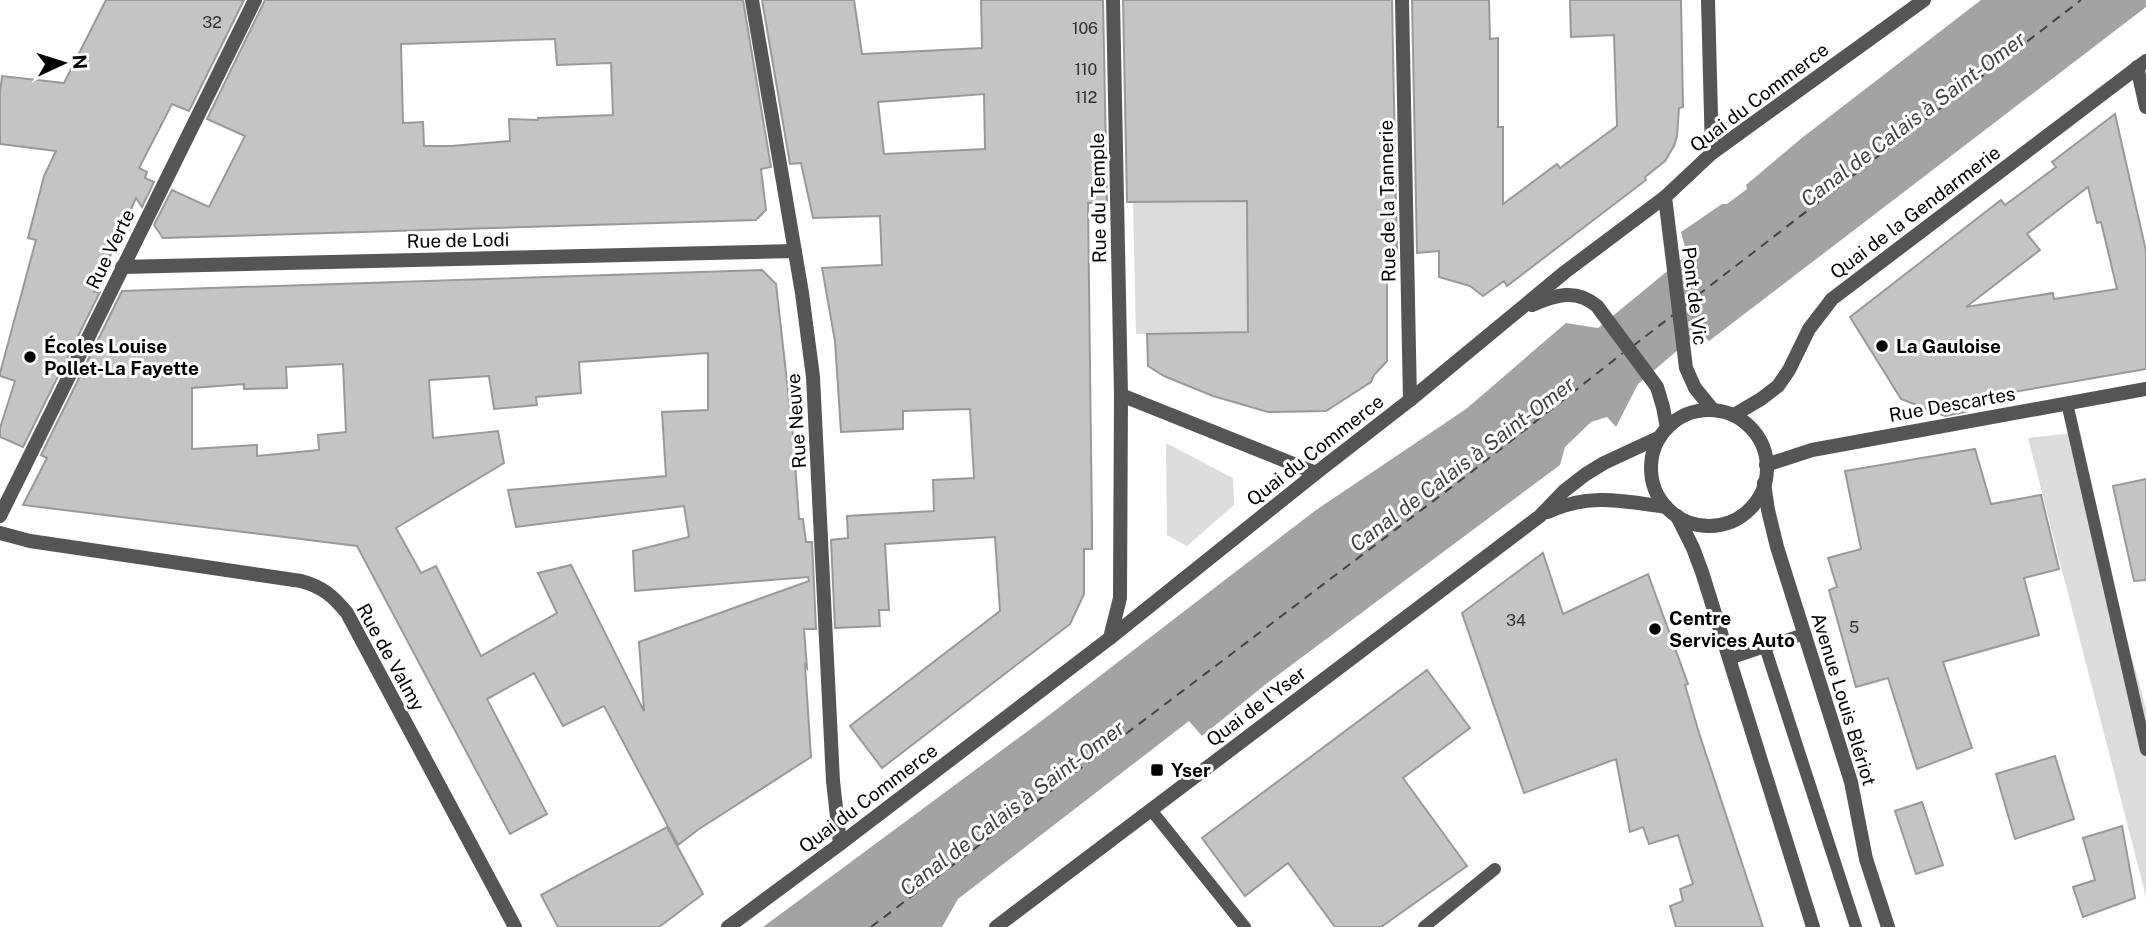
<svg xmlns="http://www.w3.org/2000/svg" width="2146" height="927" viewBox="0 0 2146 927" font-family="'Public Sans',sans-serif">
<rect width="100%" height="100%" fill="#fff"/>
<!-- green -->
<g fill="#dcdcdc">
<path d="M1247,201l1,131 -112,2 -3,-132z"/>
<path d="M2072,433l74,276v188l-118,-459z"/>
<path d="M1166,443l67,35 1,27 -47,41 -20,-11z"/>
</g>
<!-- water -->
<path fill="#a3a3a3" d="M1981,0h165v7l-437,334 -10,-9 -61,52 -22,43 -9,-10 -16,5 -26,25 -5,18 -294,219 -64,52 -13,-15 -231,178 -16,28h-179l277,-205 276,-212 150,-101 100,-86 32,5 89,-73 -6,-23 41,-28h5l20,-15 -1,-4 57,-48z"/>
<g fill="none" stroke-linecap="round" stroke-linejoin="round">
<!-- ferry -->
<g stroke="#444" stroke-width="2" stroke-dasharray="9 7" stroke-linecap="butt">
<path d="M1685,305l396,-305"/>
<path d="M1633,346l40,-31"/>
<path d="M871,927l590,-447 162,-127"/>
</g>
</g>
<!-- building -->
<g fill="#c4c4c4" stroke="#999" stroke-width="2" fill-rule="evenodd">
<path d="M106,0h138l-55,111 -17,-7 -33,64 8,4 -2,6 9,4 -12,25 -6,-9 -42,94h6l-77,155 -23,-10v-9l15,-47 -15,-5v-3l36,-133 -8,-2 16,-62 12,-25 -56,-7v-51l2,-17 62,7z"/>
<path d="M265,0h478l28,167 -10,2 5,41 -10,10 -593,18 -9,-13 18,-35 37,17 36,-71 -38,-17zM555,39l2,26 54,-2 2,52 -75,3v2l-29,-1 1,22 -59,5h-27l-1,-24 -20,1 -2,-79z"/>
<path d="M762,0h92l8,54 120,-6 -1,-48h122l4,203h-19l4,325v21h-8v45l-14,30 -188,144 -32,-42 150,-115 -5,-74 -110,7 4,66h-10l1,16 -45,2 -4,-88 17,-2 -1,-22 87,-5 -1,-31 41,-2 -4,-69 -67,2v18l-62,3 -6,-91 -13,-73 60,-3 -2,-49 -67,2 -12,-55 -11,1zM984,94l1,55 -101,5 -6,-52z"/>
<path d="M1123,0h269l5,254 -10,1v106l-13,14 -3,7 -45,29 -58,1 -55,-16 -49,-20 -16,-10 -1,-32 101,-2 -1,-131 -120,1z"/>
<path d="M1412,0h77l1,39 8,-1v89h5v77l54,-40 3,4 57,-42 -3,-91 -43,2 -1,-37h111l2,107 -4,1 -2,28 -3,10 -9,15 -20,16 1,3 -139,106 -3,-5 -21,15 -13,-10 -31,-9v-26l-22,2z"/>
<path d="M2115,114l31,137v118l-184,32 3,11 -20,4 -44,-17 -51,-82 151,-117 4,5 51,-38 -4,-5zM2088,187l9,36 4,-1 16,67 -63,10 -1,-6 -87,14 74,-57 -13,-16z"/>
<path d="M762,270l14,14 17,151 6,84h4l3,23h6l4,87h-12l3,39 -2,-3 6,92 -112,72 -21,16 -74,-139 -41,20 -29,-53 -47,26 60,115 -37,20 -153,-288 -334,-41 24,-47 -6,-3 81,-164zM708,353v57l-46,2 4,64 -158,14 8,37 168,-21 5,31 -56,14 2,40 173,-14 1,4 -170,61 5,69 -73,-146 -33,8 19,40 -76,43 -45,-90 -15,7 -25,-45 108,-65 -6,-32 -65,7 -4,-58 60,-4 5,33 43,-4 -1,-8 45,-4 -2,-31zM343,364l3,68 -28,3 1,15 -62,6v-11l-65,4v-61l52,-4v5l43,-1 -1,-21z"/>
<path d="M1975,449l16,55 50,-9 18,74 -35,9 15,57 -96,27 29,86 -55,21 -29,-91 -32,9 -27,-97 8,-3 -9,-29 33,-9 -16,-78z"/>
<path d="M2146,479v101l-12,1 -21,-95z"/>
<path d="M1543,553l20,61 85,-40 40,110 -3,1 14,48 64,194h-87l-6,-21 13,-5 -3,-12 13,-5 -15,-49 -29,9 -6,-17 -13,5 -14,-73 -92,34 -62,-180z"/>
<path d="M1427,670l43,58 -67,50 64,88 -86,61h-46l-47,-64 -43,33 -43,-58z"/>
<path d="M2055,756l19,63 -59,20 -19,-65z"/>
<path d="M1922,802l21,63 -27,9 -21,-63z"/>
<path d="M2122,826l13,72 -52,19 -10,-30 22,-7 -12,-42z"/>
<path d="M667,827l36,67 -44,33h-101l-17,-32z"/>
</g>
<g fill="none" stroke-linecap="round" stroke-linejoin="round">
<!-- service -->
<g stroke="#555" stroke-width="12">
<path d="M2067,403l79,347"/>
<path d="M1765,647l91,280"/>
<path d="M1729,659l75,-25"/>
<path d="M1151,810l94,117"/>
<path d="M1424,927l71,-58"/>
</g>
<!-- minor -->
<g stroke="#555" stroke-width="14">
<path d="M752,0l50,293 11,84 20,404 7,63"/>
<path d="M1402,0l8,400"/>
<path d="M1708,0l4,153"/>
<path d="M2137,67l9,40"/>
<path d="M1665,197l21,171 9,20 18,22"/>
<path d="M122,267l673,-16"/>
<path d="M1532,305c23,-10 44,-17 65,1l60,81 6,20 4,21"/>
<path d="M1121,395l195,78"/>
<path d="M0,516l255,-516"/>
<path d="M0,533l30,8 271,40c22,6 32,15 46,32l168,314"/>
<path d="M1110,638l10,-40 1,-203 -8,-395"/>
<path d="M728,927l112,-83 270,-206 206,-165 94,-73 155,-128 100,-75 47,-44 212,-153"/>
</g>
<!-- tertiary -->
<g stroke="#555" stroke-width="14">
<circle cx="1709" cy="468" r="58"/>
<path d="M1734,415l27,-16 17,-13 11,-16 20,-41 23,-30 314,-238"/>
<path d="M1766,465l46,-15 334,-61"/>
<path d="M1764,483l4,27 9,37 74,235 15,77 22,68"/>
<path d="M1548,512c40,-19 75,-11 118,-5"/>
<path d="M1677,516l16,32 9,24 111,355"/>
<path d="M996,927l544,-411 24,-25 22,-17 18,-11 56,-26"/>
</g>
</g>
<!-- markers -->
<g fill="#000" stroke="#fff" stroke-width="2.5">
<circle cx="1882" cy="346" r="7"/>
<circle cx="30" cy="357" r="7"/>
<circle cx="1655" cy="629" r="7"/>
<rect x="1150" y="763" width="14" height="14" rx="3.5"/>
</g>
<g text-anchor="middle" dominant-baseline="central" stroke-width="6" stroke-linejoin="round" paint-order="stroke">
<!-- number labels -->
<g font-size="16" fill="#313131">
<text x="212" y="22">32</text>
<text x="1085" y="28">106</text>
<text x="1086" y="69">110</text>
<text x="1086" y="97">112</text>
<text x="1516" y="620">34</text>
<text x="1854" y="627">5</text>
</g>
<!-- street labels -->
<g font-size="19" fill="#000" stroke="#fff">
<text transform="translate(1759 97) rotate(-37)">Quai du Commerce</text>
<text transform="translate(1098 198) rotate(-91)">Rue du Temple</text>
<text transform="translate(1387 201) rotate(-91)">Rue de la Tannerie</text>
<text transform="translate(1915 212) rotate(-37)">Quai de la Gendarmerie</text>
<text transform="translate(458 240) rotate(-1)">Rue de Lodi</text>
<text transform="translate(110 249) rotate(-64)">Rue Verte</text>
<text transform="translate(1695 296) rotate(83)">Pont de Vic</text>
<text transform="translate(1952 404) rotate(-10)">Rue Descartes</text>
<text transform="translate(796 421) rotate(-94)">Rue Neuve</text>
<text transform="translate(1315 450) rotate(-38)">Quai du Commerce</text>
<text transform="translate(391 657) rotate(61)">Rue de Valmy</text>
<text transform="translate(1844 699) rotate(73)">Avenue Louis Blériot</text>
<text transform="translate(1256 706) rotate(-37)">Quai de l'Yser</text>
<text transform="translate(868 798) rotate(-37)">Quai du Commerce</text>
</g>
<!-- poi labels -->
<g font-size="19" font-weight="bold" fill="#000" stroke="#fff" text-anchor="start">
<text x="44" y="346">Écoles Louise<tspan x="44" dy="22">Pollet-La Fayette</tspan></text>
<text x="1896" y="346">La Gauloise</text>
<text x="1669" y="618">Centre<tspan x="1669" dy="22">Services Auto</tspan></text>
<text x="1171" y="770">Yser</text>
</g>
<!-- water labels -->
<g font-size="21" font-style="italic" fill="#444" stroke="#fff">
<text transform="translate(1913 119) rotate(-37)">Canal de Calais à Saint-Omer</text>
<text transform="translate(1462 464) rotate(-37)">Canal de Calais à Saint-Omer</text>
<text transform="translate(1012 808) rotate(-37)">Canal de Calais à Saint-Omer</text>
</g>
</g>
<!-- north arrow -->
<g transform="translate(63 63) rotate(86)" stroke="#ffffff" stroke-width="5" paint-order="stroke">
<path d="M0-5L12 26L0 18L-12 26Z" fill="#000000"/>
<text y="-10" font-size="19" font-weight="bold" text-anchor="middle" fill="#000000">N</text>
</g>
</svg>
